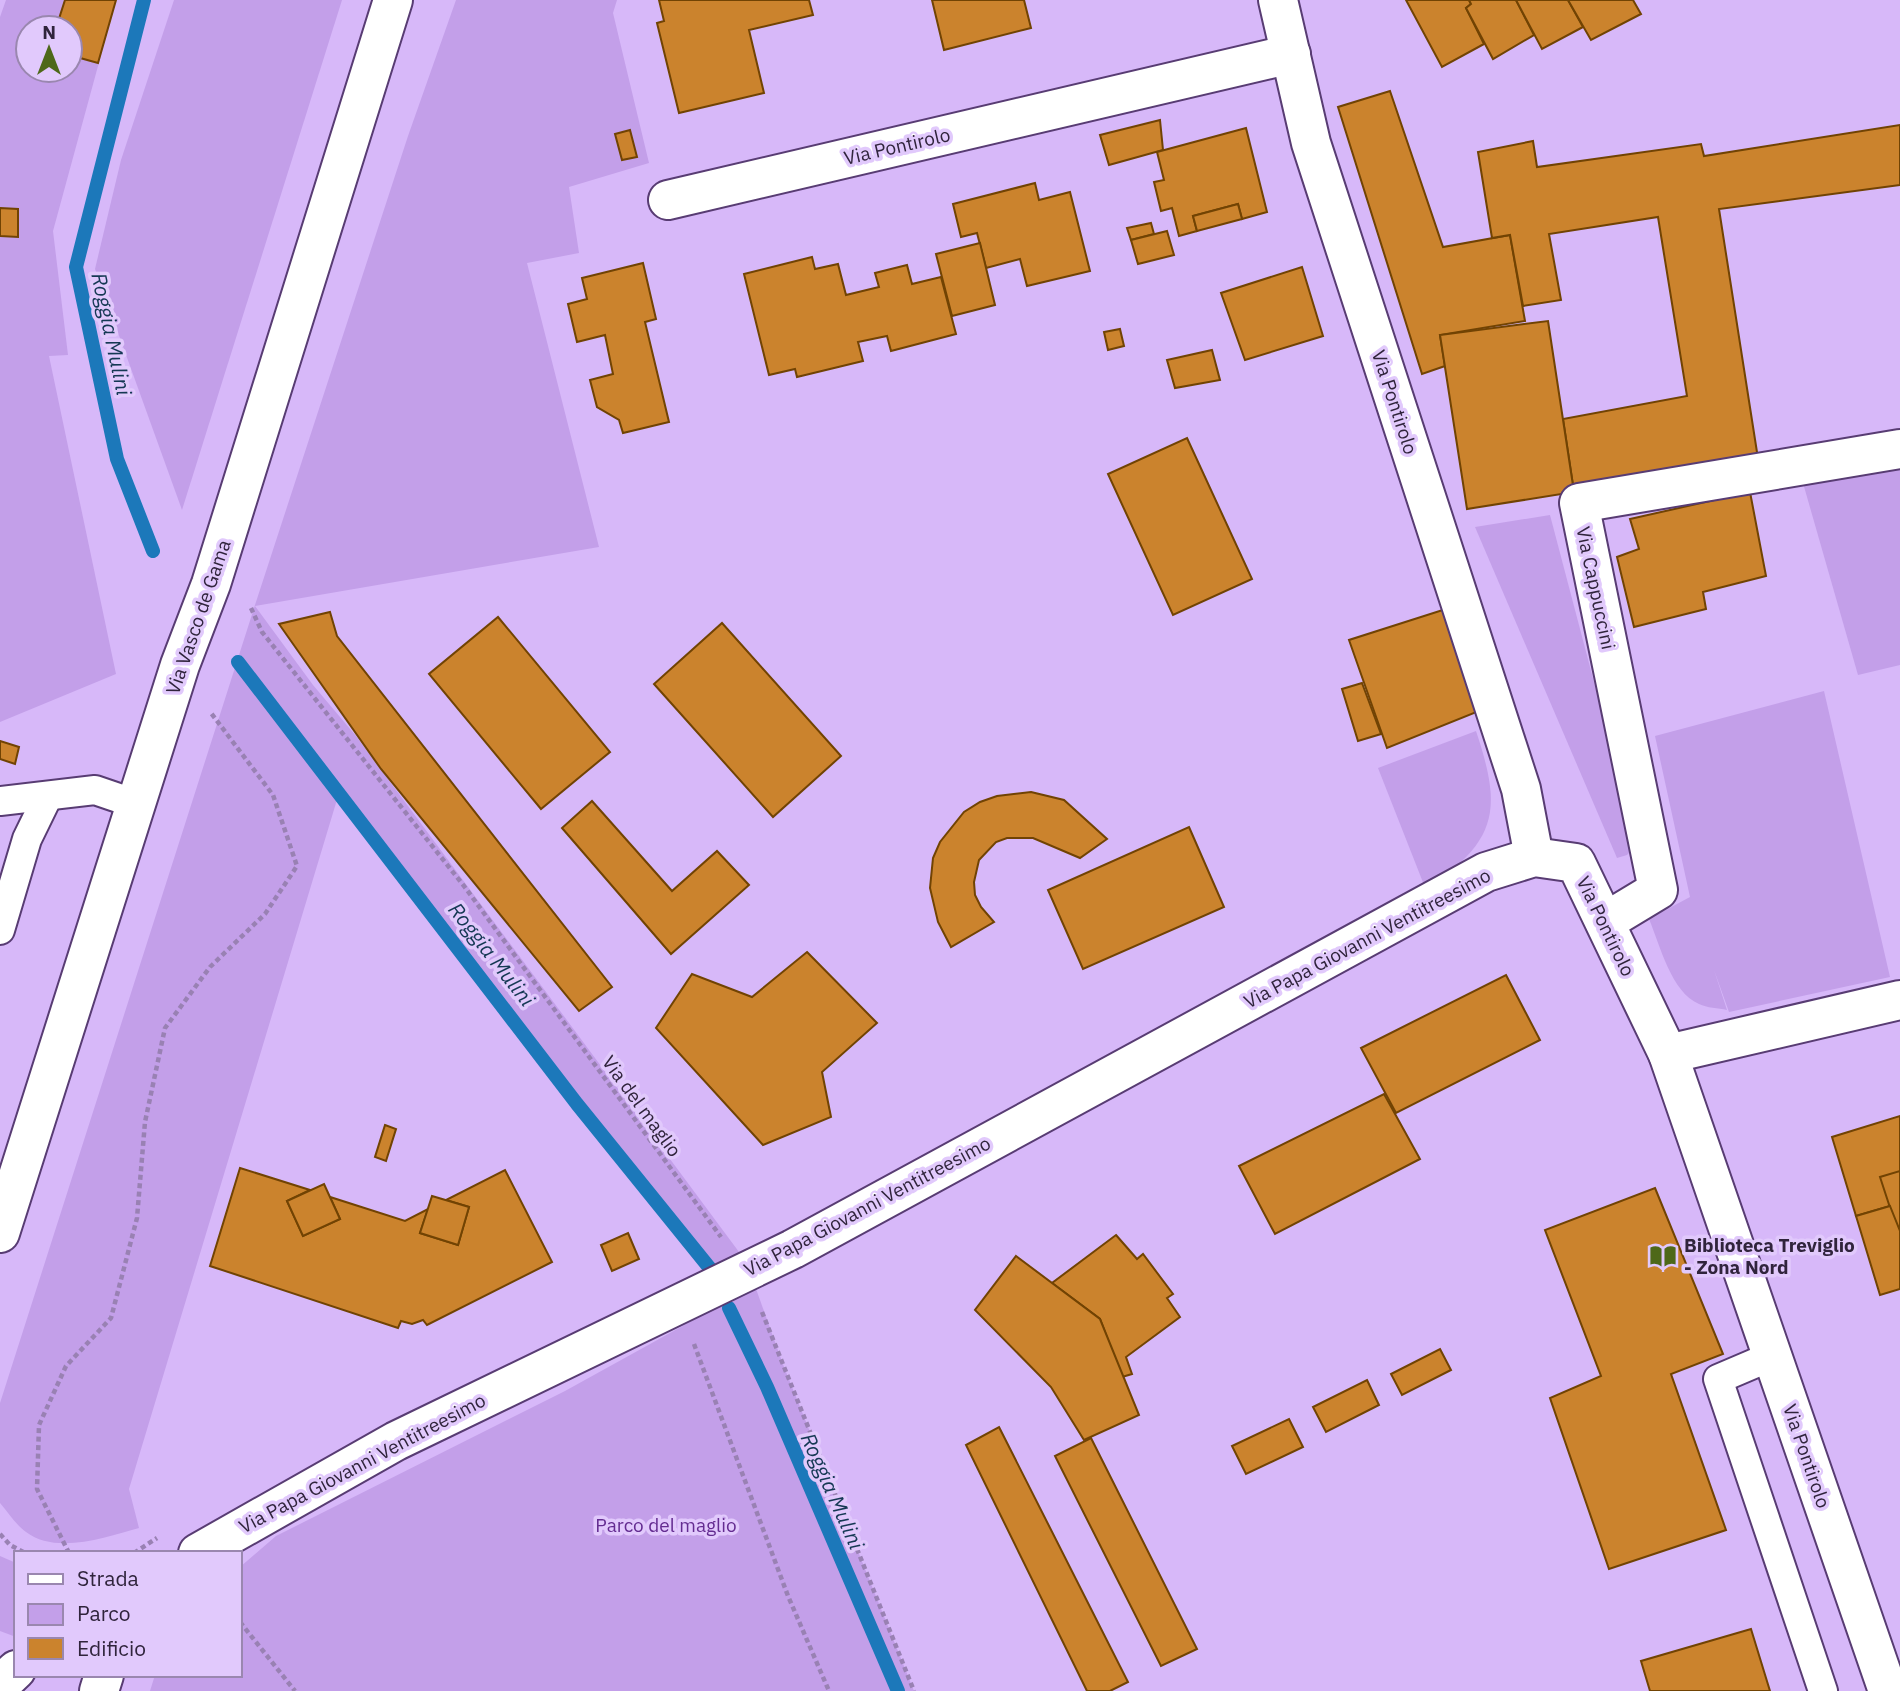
<svg xmlns="http://www.w3.org/2000/svg" width="1900" height="1691" viewBox="0 0 1900 1691" font-family="'IBM Plex Sans',sans-serif">
<rect width="100%" height="100%" fill="#d7b8f9"/>
<!-- green -->
<g fill="#c39fe9" fill-rule="evenodd">
<path d="M6,0h110l-63,231 15,124 -19,1 67,318 -116,48v-705zM28,28h42v42h-42z"/>
<path d="M174,0h168l-160,510 -87,-241 26,-109z"/>
<path d="M456,0h161l-4,13 36,150 -80,24 10,66 -52,10 72,284 -344,59 58,79 43,51 383,516 -27,19 -141,-176 -232,-302 -210,696 10,39c-32,9 -83,27 -113,4 -10,-7 -18,-20 -26,-29v-100l255,-798 153,-469z"/>
<path d="M1900,467v198l-42,10 -55,-192z"/>
<path d="M1550,515l84,319v14l-7,7 -10,3 -142,-331z"/>
<path d="M1824,691l66,286 -161,35 -15,-42 13,40c-9,-2 -20,-2 -28,-6 -28,-12 -39,-59 -50,-85l41,-22 -35,-161z"/>
<path d="M1476,731c27,81 21,109 -50,159l-48,-122z"/>
<path d="M755,1286l29,81 130,324h-764l5,-16h85v-108l36,-31 289,-145z"/>
<path d="M0,1556l16,7v74l-16,-6z"/>
</g>
<g fill="none" stroke-linecap="round" stroke-linejoin="round">
<!-- stream -->
<g stroke="#1c78ba" stroke-width="14">
<path d="M144,0l-68,267 41,192 36,92"/>
<path d="M238,662l339,442 135,167"/>
<path d="M729,1308l38,79 131,304"/>
</g>
</g>
<!-- building -->
<g fill="#cb832d" stroke="#714303" stroke-width="2">
<path d="M65,0h51l-18,63 -25,-7 3,-6 -6,-4v-18h-14z"/>
<path d="M659,0h150l4,15 -64,15 15,63 -85,20 -22,-90 7,-2z"/>
<path d="M932,0h92l7,28 -87,22z"/>
<path d="M1406,0h63l2,4 -5,4 18,36 -42,23z"/>
<path d="M1469,0h47l18,35 -41,24 -27,-51 5,-4z"/>
<path d="M1516,0h52l15,27 -41,22z"/>
<path d="M1568,0h65l8,14 -50,26z"/>
<path d="M1390,91l53,156 67,-12 15,86 -85,14 5,31 -23,8 -84,-267z"/>
<path d="M1160,120l3,30 -54,15 -9,-30z"/>
<path d="M1900,125v60l-181,24 40,256 -185,27 -11,-73 124,-23 -29,-179 -109,17 12,66 -38,6 -13,-71 -18,3 -14,-86 55,-11 4,26 164,-23 3,12z"/>
<path d="M1246,128l21,84 -25,7 -4,-15 -45,12 4,15 -18,5 -7,-28 -11,3 -7,-29 10,-2 -7,-28z"/>
<path d="M630,130l7,27 -15,3 -7,-26z"/>
<path d="M1035,183l4,17 31,-8 20,79 -63,15 -7,-27 -34,9 -9,-35 -16,4 -8,-33z"/>
<path d="M1238,204l4,15 -45,12 -4,-15z"/>
<path d="M0,208l18,1v28l-18,-1z"/>
<path d="M1151,223l3,11 -23,6 -4,-12z"/>
<path d="M1167,231l7,24 -36,9 -7,-24z"/>
<path d="M980,243l15,62 -43,11 -16,-62z"/>
<path d="M812,257l3,12 23,-5 8,31 33,-8 -4,-14 32,-8 5,19 29,-7 15,57 -65,17 -4,-15 -29,6 5,19 -66,16 -2,-8 -26,6 -25,-101z"/>
<path d="M643,263l13,56 -11,3 24,100 -46,11 -4,-13 -22,-13 -7,-27 23,-6 -8,-39 -28,7 -9,-38 19,-5 -5,-21z"/>
<path d="M1302,267l21,69 -78,24 -24,-67z"/>
<path d="M1548,321l26,171 -107,17 -27,-174z"/>
<path d="M1120,329l4,17 -16,4 -4,-18z"/>
<path d="M1212,350l8,30 -45,8 -8,-28z"/>
<path d="M1187,438l65,141 -79,36 -65,-141z"/>
<path d="M1750,492l16,84 -63,16 3,17 -72,18 -17,-70 22,-8 -9,-30z"/>
<path d="M1449,608l35,101 -97,39 -38,-108z"/>
<path d="M330,612l7,24 275,351 -33,24 -198,-242 -102,-145z"/>
<path d="M498,617l112,135 -69,57 -112,-135z"/>
<path d="M722,623l119,133 -68,61 -119,-133z"/>
<path d="M1362,683l19,51 -23,7 -16,-52z"/>
<path d="M0,741l19,6 -4,17 -15,-5z"/>
<path d="M1031,792l33,8 43,39 -27,19 -47,-20h-26l-11,4 -17,18 -5,22 1,13 6,12 13,15 -43,25 -13,-25 -8,-34 3,-30 7,-16 24,-30 16,-10 17,-6z"/>
<path d="M592,801l80,90 45,-40 32,34 -78,69 -109,-126z"/>
<path d="M1189,827l35,80 -141,62 -35,-79z"/>
<path d="M807,952l70,71 -55,49 9,45 -68,28 -107,-117 36,-54 60,23z"/>
<path d="M1506,975l34,65 -144,73 -35,-65z"/>
<path d="M1384,1094l36,65 -145,75 -36,-68z"/>
<path d="M1900,1116v115l-2,1 -8,-26 -34,10 -24,-79z"/>
<path d="M385,1125l11,4 -10,32 -11,-4z"/>
<path d="M240,1168l70,22 -23,11 16,35 37,-17 -10,-22 75,24 23,-12 -8,24 38,12 11,-38 -23,-7 59,-30 47,92 -125,63 -4,-5 -11,4 -11,-3 -3,7 -188,-62z"/>
<path d="M1900,1171v60l-2,1 -18,-55z"/>
<path d="M324,1184l16,35 -37,17 -16,-35z"/>
<path d="M1655,1188l68,166 -52,20 55,156 -117,39 -59,-171 51,-22 -56,-146z"/>
<path d="M432,1196l37,11 -11,38 -38,-12z"/>
<path d="M1890,1206l10,25v58l-20,6 -24,-79z"/>
<path d="M628,1233l11,26 -27,12 -11,-26z"/>
<path d="M1116,1235l21,24 6,-5 30,40 -6,4 13,19 -54,40 6,17 -10,3 -22,-58 -48,-36z"/>
<path d="M1016,1256l84,63 39,96 -55,25 -33,-53 -76,-77z"/>
<path d="M1440,1349l11,21 -49,25 -11,-21z"/>
<path d="M1367,1380l12,25 -53,27 -13,-25z"/>
<path d="M1289,1419l14,28 -57,27 -14,-28z"/>
<path d="M999,1427l129,255 -18,9h-23l-121,-246z"/>
<path d="M1091,1438l106,211 -36,17 -106,-210z"/>
<path d="M1751,1629l19,62h-120l-9,-30z"/>
</g>
<g fill="none" stroke-linecap="round" stroke-linejoin="round">
<!-- lane casing -->
<g stroke="#583c73" stroke-width="32">
<g id="lane">
<path d="M0,801l95,-11 41,14"/>
<path d="M0,930l27,-91 21,-43"/>
<path d="M1772,1356l-54,23 105,312"/>
</g>
</g>
<!-- street casing -->
<g stroke="#583c73" stroke-width="42">
<g id="street">
<path d="M1278,0l33,143 210,646 13,68"/>
<path d="M668,200l623,-146"/>
<path d="M1605,922l53,-32 -79,-387 321,-54"/>
<path d="M1668,1054l232,-54"/>
<path d="M198,1553l198,-112 397,-192 693,-377 48,-15 42,6 92,191 220,637"/>
<path d="M0,1685l16,-15"/>
<path d="M99,1691l5,-16"/>
</g>
</g>
<!-- secondary casing -->
<g stroke="#583c73" stroke-width="42">
<g id="secondary">
<path d="M0,1233l180,-568 31,-81 182,-584"/>
<path d="M0,1691h1"/>
</g>
</g>
<!-- path -->
<g stroke="#9981b3" stroke-width="4.5" stroke-dasharray="5 3.5" stroke-linecap="butt">
<path d="M251,608l11,24 202,254 257,351"/>
<path d="M762,1312l152,379"/>
<path d="M694,1344l94,252 41,95"/>
<path d="M0,1534l10,11 15,8"/>
<path d="M69,1553l-32,-64 2,-64 27,-59 45,-48 26,-100 8,-96 20,-94 45,-61 55,-53 32,-48 -24,-71 -62,-82"/>
<path d="M134,1553l23,-15"/>
<path d="M240,1622l55,69"/>
</g>
<!-- lane -->
<use href="#lane" stroke="#fff" stroke-width="28"/>
<!-- street -->
<use href="#street" stroke="#fff" stroke-width="38"/>
<!-- secondary -->
<use href="#secondary" stroke="#fff" stroke-width="38"/>
</g>
<!-- icons -->
<defs>
<g id="library-bare" transform="scale(2.1)"><path d="M-6-4Q-3-5.5-.7-3.5V5Q-3 3-6 4ZM6-4Q3-5.5 .7-3.5V5Q3 3 6 4Z" fill="#4e6819" stroke="#e1c9fc" stroke-width="2.5" paint-order="stroke"/></g>
</defs>
<g fill-rule="evenodd">
<use href="#library-bare" x="1663" y="1256"/>
</g>
<g text-anchor="middle" dominant-baseline="central" stroke-width="7" stroke-linejoin="round" paint-order="stroke">
<!-- street labels -->
<g font-size="19" fill="#30243c" stroke="#e1c9fc">
<text transform="translate(897 146) rotate(-13)">Via Pontirolo</text>
<text transform="translate(1395 402) rotate(72)">Via Pontirolo</text>
<text transform="translate(1596 588) rotate(78)">Via Cappuccini</text>
<text transform="translate(198 617) rotate(-71)">Via Vasco de Gama</text>
<text transform="translate(1606 926) rotate(64)">Via Pontirolo</text>
<text transform="translate(1367 938) rotate(-28)">Via Papa Giovanni Ventitreesimo</text>
<text transform="translate(642 1106) rotate(54)">Via del maglio</text>
<text transform="translate(867 1206) rotate(-28)">Via Papa Giovanni Ventitreesimo</text>
<text transform="translate(1807 1456) rotate(71)">Via Pontirolo</text>
<text transform="translate(362 1463) rotate(-28)">Via Papa Giovanni Ventitreesimo</text>
</g>
<!-- poi labels -->
<g font-size="19" font-weight="bold" fill="#30243c" stroke="#e1c9fc" text-anchor="start">
<text x="1684" y="1245">Biblioteca Treviglio<tspan x="1684" dy="22">- Zona Nord</tspan></text>
</g>
<!-- park labels -->
<g font-size="19" fill="#642c91" stroke="#e1c9fc">
<text x="666" y="1525">Parco del maglio</text>
</g>
<!-- water labels -->
<g font-size="21" font-style="italic" fill="#153854" stroke="#e1c9fc">
<text transform="translate(112 334) rotate(78)">Roggia Mulini</text>
<text transform="translate(492 954) rotate(52)">Roggia Mulini</text>
<text transform="translate(833 1491) rotate(66)">Roggia Mulini</text>
</g>
</g>
<!-- legend -->
<rect x="14" y="1551" width="228" height="126" fill="#e1c9fc" stroke="#9a87af" stroke-width="2"/>
<rect x="28" y="1574" width="35" height="10" fill="#ffffff" stroke="#9a87af" stroke-width="2"/>
<text x="77" y="1586" font-size="21" fill="#30243c">Strada</text>
<rect x="28" y="1604" width="35" height="21" fill="#c39fe9" stroke="#9a87af" stroke-width="2"/>
<text x="77" y="1621" font-size="21" fill="#30243c">Parco</text>
<rect x="28" y="1638" width="35" height="21" fill="#cb832d" stroke="#9a87af" stroke-width="2"/>
<text x="77" y="1656" font-size="21" fill="#30243c">Edificio</text>
<!-- north arrow -->
<g transform="translate(49 49)"><circle r="33" fill="#e1c9fc" stroke="#9a87af" stroke-width="2"/>
<path d="M0-5L12 26L0 18L-12 26Z" fill="#4e6819"/>
<text y="-10" font-size="19" font-weight="bold" text-anchor="middle" fill="#30243c">N</text>
</g>
</svg>
